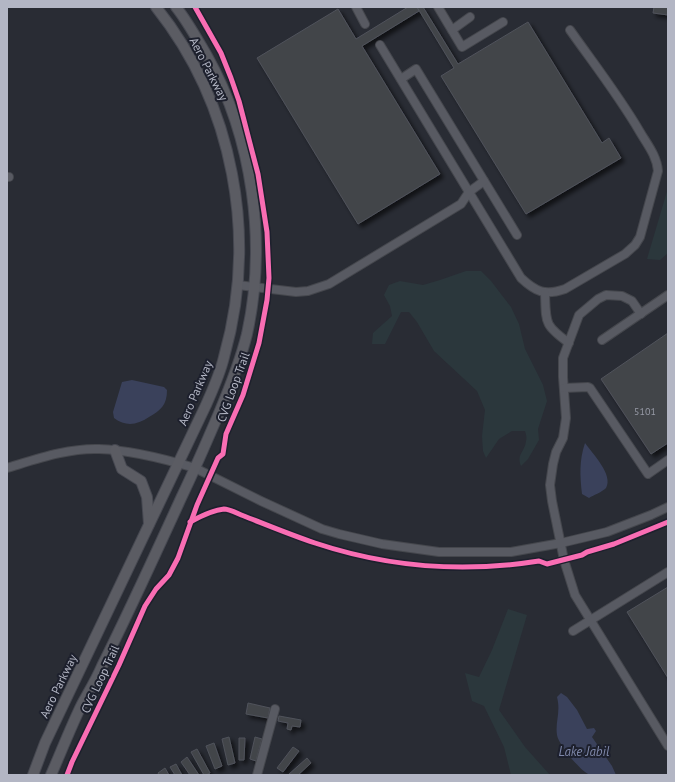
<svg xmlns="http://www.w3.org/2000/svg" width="675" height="782" viewBox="0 0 675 782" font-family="'PT Sans',sans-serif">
<defs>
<filter id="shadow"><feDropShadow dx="3.5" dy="3.5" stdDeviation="2" flood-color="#0009"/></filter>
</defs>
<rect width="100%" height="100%" fill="#292c34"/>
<!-- green -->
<g fill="#2b373c">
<path d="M668,188v65l-8,7 -13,-1z"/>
<path d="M466,271h15l10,10 20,26 8,17 6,25 18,36 4,16 -9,28 1,11 -11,19 -7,7c-5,-12 4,-14 5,-25 1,-3 0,-7 -1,-10h-13l-13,8 -13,19 -3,-7 -1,-15 3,-26 -8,-19 -43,-40 -17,-29 -8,-10h-8l-16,32h-13l1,-11 19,-17 -2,-10 -6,-11 5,-10 11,-4 23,4 17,-5z"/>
<path d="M508,609l19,6 -28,95 26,37 25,28h-39l-7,-28 -20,-41 -12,-5 -7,-28 14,4 13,-27z"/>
</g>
<!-- water -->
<g fill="#3a415b">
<path d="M132,380l32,7 3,3c0,15 -6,20 -18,27 -12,8 -23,10 -35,1l-1,-6 9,-30z"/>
<path d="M585,443c7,10 29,32 21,45 -4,4 -12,7 -17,10l-7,-4c-2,-18 -3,-33 3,-51z"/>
<path d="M561,693l6,4 10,13 10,19 7,-1 2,3 -4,6 20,29 4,9c-8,0 -18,2 -26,0 -9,-3 -32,-31 -33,-40 -2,-13 4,-23 0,-38z"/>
</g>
<!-- building -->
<g fill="#42444a" stroke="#50535b" filter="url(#shadow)">
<path d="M408,7h9l2,4 -57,35 78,128 -82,50 -101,-166 81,-49 18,30z"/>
<path d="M417,7h6l35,57 70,-42 74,121 7,-5 12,20 -95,56 -85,-138 13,-8z"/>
<path d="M654,7h14v8l-15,-2z"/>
<path d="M668,333v110l-17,11 -50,-75z"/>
<path d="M668,587v91l-41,-66z"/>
<path d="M248,703l22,5 -2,10 -22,-4z"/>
<path d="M279,716l22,4 -1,7 -8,-1 -1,4 -4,-1 1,-6 -10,-2z"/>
<path d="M229,737l6,26 -7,2 -6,-26z"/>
<path d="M255,737l7,2 -6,22 -6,-2z"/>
<path d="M239,738h6l-1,22h-5z"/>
<path d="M214,743l8,23 -7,3 -9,-23z"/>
<path d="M293,747l6,4 -16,21 -6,-4z"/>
<path d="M197,749l13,24 -4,2h-2l-13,-23z"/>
<path d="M187,757l12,18h-9l-9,-13z"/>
<path d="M307,758l4,5 -13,12h-10z"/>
<path d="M176,764l6,11h-7l-5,-8z"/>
<path d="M165,768l4,7h-10l-1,-2z"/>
</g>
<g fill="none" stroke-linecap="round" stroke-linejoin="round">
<!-- minor casing -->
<g stroke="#45474d" stroke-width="10">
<g id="minor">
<path d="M356,7l9,17"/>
<path d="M438,7l24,40 41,-25"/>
<path d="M452,30l18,-13"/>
<path d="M380,45l141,233c15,14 24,18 44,11l60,-35 10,-9 5,-8 18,-66c-1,-15 -11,-27 -18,-39 -21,-36 -46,-68 -70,-102"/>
<path d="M401,79l15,-10 101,166"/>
<path d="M7,177h2"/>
<path d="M238,285l58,7 12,-1 21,-7 132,-80 8,-12 15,-11"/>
<path d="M545,293c1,30 -1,32 24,50"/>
<path d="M641,314l-9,-13 -10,-5 -16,-1 -8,4 -19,16 -16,43v19l3,41 -3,20 -7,14 -3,12 -3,21 2,16 12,59 11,35 93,151"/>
<path d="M602,340l66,-45"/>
<path d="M564,388l24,-1 2,1 58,86 20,-14"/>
<path d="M7,468c30,-9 61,-20 92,-19 32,1 66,10 96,19l66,33 61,28 17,5 43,10 57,8h72l50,-9 46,-11 44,-17 17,-8"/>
<path d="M573,631l95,-59"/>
<path d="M257,775l18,-66"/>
</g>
</g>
<!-- major casing -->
<g stroke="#464851" stroke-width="12">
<g id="major">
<path d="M115,450l7,19 19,12 6,16 2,27"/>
<path d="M33,775l12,-32 161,-338c7,-16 14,-31 18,-48 34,-120 10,-252 -68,-350"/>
<path d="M51,775c10,-23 19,-46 30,-69 7,-13 15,-26 21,-40 28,-56 54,-113 80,-170 13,-27 25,-55 37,-83 11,-26 21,-51 28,-79 20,-91 6,-196 -40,-278 -10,-17 -19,-34 -31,-49"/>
</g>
</g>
<!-- minor -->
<use href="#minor" stroke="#585a62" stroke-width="8"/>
<!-- major -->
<use href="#major" stroke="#5b5c63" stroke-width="10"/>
<!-- cycleway casing -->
<g stroke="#1d202d" stroke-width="8">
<g id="cycleway">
<path d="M190,522c9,-5 23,-12 34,-13 6,0 14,5 20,7 23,9 47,19 71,27 72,24 148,30 224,18l8,3 35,-9 5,-3 27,-8 54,-22"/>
<path d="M67,775l5,-13 47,-97 26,-59 11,-17 13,-14 9,-17 19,-53 21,-47 5,-4 3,-20 17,-39 16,-52 8,-43 2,-22 -2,-46 -9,-58 -19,-73 -8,-23 -10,-25 -26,-46"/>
</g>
</g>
<!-- cycleway -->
<use href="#cycleway" stroke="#f96db3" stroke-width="5"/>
</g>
<g text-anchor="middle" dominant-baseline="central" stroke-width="4" stroke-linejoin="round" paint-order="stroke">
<!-- number labels -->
<g font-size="10" fill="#979aa6">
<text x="645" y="411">5101</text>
</g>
<!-- street labels -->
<g font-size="12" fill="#b3b6c4" stroke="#1d202d">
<text transform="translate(209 69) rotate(63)">Aero Parkway</text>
<text transform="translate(233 387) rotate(-70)">CVG Loop Trail</text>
<text transform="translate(195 393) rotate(-67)">Aero Parkway</text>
<text transform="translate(100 679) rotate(-65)">CVG Loop Trail</text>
<text transform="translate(58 686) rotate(-64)">Aero Parkway</text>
</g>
<!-- water labels -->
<g font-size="13" font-style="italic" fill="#7e87a9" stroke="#1d202d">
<text x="584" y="751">Lake Jabil</text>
</g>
</g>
<!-- border -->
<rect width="675" height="782" fill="none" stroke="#b3b6c4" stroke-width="16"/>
</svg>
